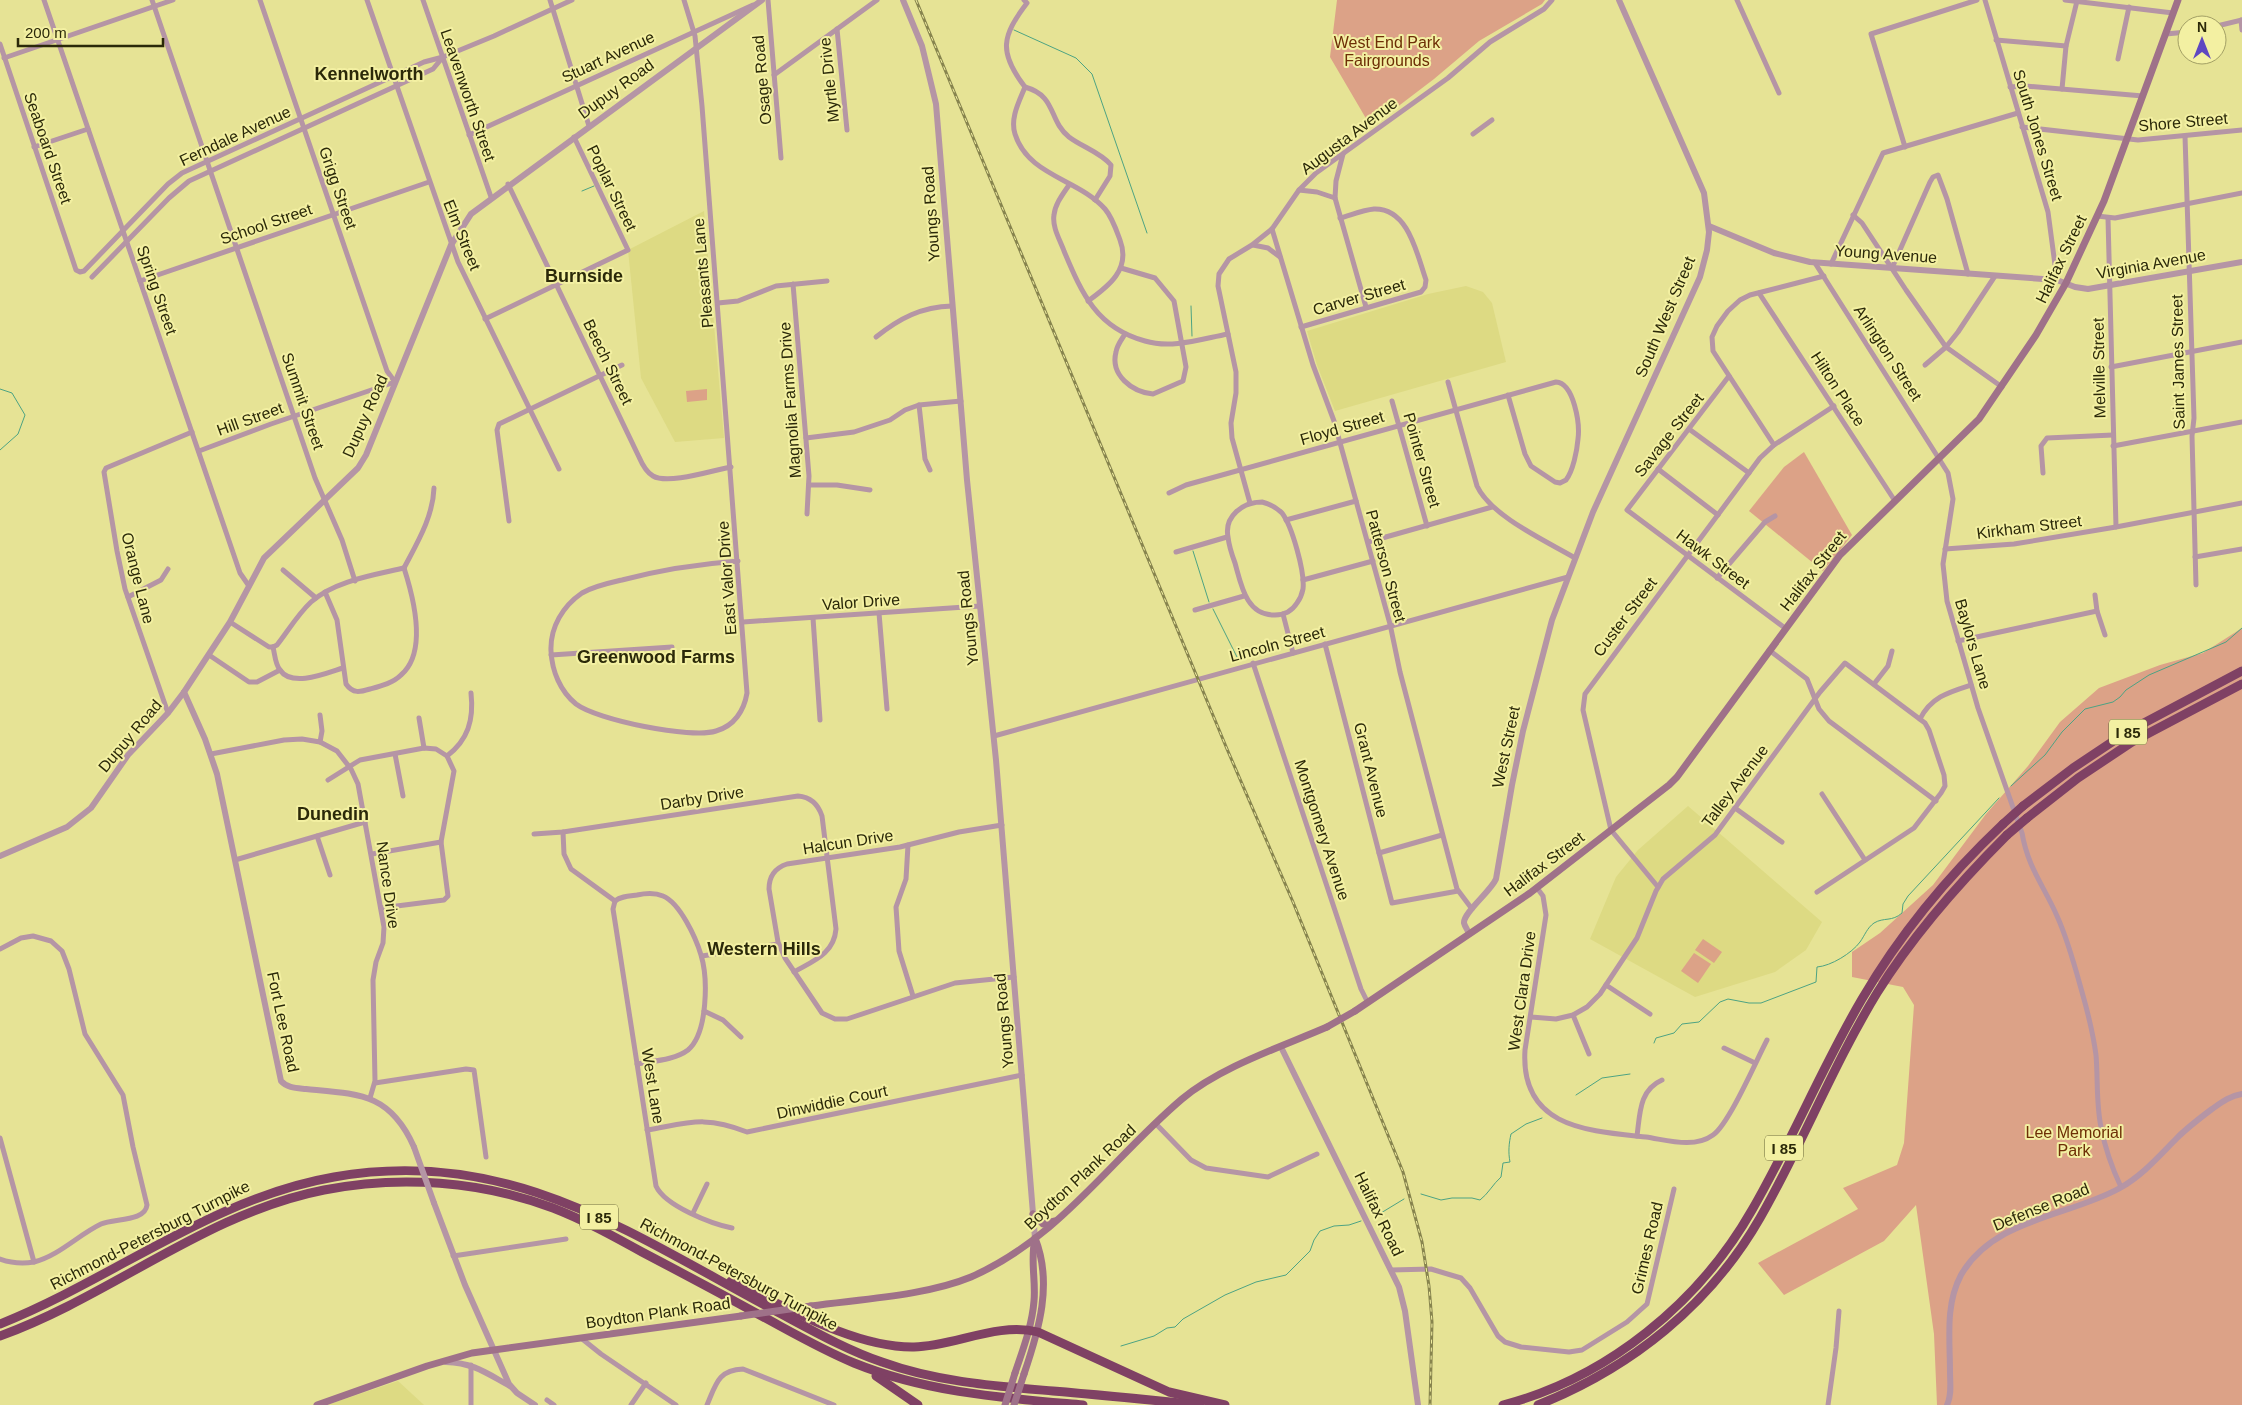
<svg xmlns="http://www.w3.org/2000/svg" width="2242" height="1405" viewBox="0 0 2242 1405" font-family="Helvetica,sans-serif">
<rect width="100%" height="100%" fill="#e6e395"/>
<!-- built -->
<g fill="#ddda83">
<path d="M704,211l20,227 -49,4 -34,-64 -13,-128z"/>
<path d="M1466,286l17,6 9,11 14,59 -171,49 -18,-46 -10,-34 121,-37z"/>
<path d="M1688,806l134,116 -16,28 -31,22 -80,25 -105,-58 26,-62 22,-27z"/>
<path d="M398,1381l26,24h-97z"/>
</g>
<!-- green -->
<g fill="#dca287">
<path d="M1337,0h208l-3,4 -63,37 -45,38 -63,48 -41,-70z"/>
<path d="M707,389v11l-20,2 -1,-11z"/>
<path d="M1804,452l48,83 -29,36 -74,-60 35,-44z"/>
<path d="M2242,628v777h-305l-3,-71 -18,-129 -32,36 -100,54 -26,-32 100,-54 -15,-21 54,-23 7,-22 10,-138 -11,-18 -51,-10v-25l28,-19 53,-48 53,-71 42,-48 32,-44 39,-34 61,-23 43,-12z"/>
<path d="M1703,939l19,13 -8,11 -19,-13z"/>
<path d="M1694,953l17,11 -13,19 -17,-12z"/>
</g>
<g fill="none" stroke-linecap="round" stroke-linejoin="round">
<!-- stream -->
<g stroke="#4da383" stroke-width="1">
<path d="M1014,30l62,28 16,16 55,159"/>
<path d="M601,183l3,-1"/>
<path d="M582,191l12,-5"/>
<path d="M1191,306l1,30"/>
<path d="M0,389l12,4 13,22 -7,19 -18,16"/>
<path d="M1193,551l16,51"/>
<path d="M1213,609l26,52"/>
<path d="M2011,786l34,-31 17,-23 23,-23 28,-7 7,-5 6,-7 23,-15 77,-33 16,-14"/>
<path d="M1654,1043l2,-5 18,-5 8,-9 17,-2 21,-20 8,-3 21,4h12l55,-21 1,-15c14,-1 35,-14 43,-25 5,-7 7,-14 14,-19 10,-6 18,-1 28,-10l1,-9 5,-8 91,-98"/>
<path d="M1576,1095l26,-17 28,-4"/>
<path d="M1421,1194l20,6 11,-2h20l8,2c8,-6 13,-16 21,-23l2,-14 7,-1c-2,-10 -1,-19 1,-28l15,-10 16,-6"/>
<path d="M1376,1216l28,-17"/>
<path d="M1121,1346l33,-10 13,-8 8,-1 8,-8 42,-24 31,-13 30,-7 24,-24 4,-11 6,-9 14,-5 15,-1 12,-4"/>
</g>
<!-- minor -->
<g stroke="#b595a5" stroke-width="5">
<path d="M44,0l196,573 9,13"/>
<path d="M152,0l163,478 27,62 13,41"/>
<path d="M367,0l91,262 101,207"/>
<path d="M423,0l68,197"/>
<path d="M550,0l39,126"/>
<path d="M684,0l11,36 7,70 45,587c-3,18 -13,33 -31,38 -25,8 -119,-11 -140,-27 -16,-13 -24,-33 -25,-53 -1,-24 12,-45 31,-58 12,-7 27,-10 40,-13 38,-10 76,-16 116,-19"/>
<path d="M768,0l13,158"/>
<path d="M1024,0l3,3c-25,33 -29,49 -2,84"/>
<path d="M1737,0l42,93"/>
<path d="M1985,0l63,212 9,68"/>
<path d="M2065,0l108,13"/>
<path d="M2241,20l1,10"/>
<path d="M2217,26l25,-6"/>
<path d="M837,29l10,101"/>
<path d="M2166,34l21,-2"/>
<path d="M1996,40l70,6"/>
<path d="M0,44l68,202 8,24 4,2 4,-1 84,-87 14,-11 242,-111 19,-5 51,-21 78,-36"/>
<path d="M4,58l169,-58"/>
<path d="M2118,59l11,-52"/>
<path d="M774,75l103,-75"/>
<path d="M1025,87c-6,15 -15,31 -10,47 13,42 64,45 90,75 7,8 11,20 15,31 11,29 -11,46 -32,61"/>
<path d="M1025,87c32,9 23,33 44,50 13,10 31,15 42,28l-1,11 -15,24"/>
<path d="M2010,87l15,-1 118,10"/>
<path d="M2062,89l4,-43 11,-45"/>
<path d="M2022,127l116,13 104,-10"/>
<path d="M1473,134l19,-14"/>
<path d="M469,135l284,-130"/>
<path d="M2185,136l9,282 -2,18 4,149"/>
<path d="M34,147l54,-18"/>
<path d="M1905,147l-34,-113 106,-34"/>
<path d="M1343,154l-7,27 -1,17 31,109"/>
<path d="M508,184l131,273c3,7 7,15 14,19 15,9 61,-6 78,-9"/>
<path d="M1069,185c-6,9 -14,19 -15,30 -2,12 6,25 10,36 18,43 33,77 81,90 27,8 56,-2 83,-7"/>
<path d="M1299,190l18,2 18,6"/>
<path d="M1853,215l9,8 44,67 40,57 56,40"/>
<path d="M2097,216l18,2 127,-25"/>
<path d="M2108,218l8,309"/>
<path d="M1272,229l41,136 21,56 56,203 10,48 57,217 15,20"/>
<path d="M1253,245l15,3 12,9"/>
<path d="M1815,263l133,210 5,26 -10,65 4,37 31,107 44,125c6,35 22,53 35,83 11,24 18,51 25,76 6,21 11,41 14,63 2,24 0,48 5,72 4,21 11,41 20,60"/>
<path d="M1831,264l52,-111 135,-40"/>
<path d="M1121,268l34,10 19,23 12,66 -3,14 -30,13c-21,-2 -43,-19 -37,-42 1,-7 6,-13 9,-18"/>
<path d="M1892,268l38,-86 3,-5 5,-2 9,24 21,75"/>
<path d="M92,277l77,-79 20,-17 244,-112 10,-12"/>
<path d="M140,281l289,-99"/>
<path d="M793,284l16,192 -2,38"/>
<path d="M1759,293l136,208"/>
<path d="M718,303l20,-2 38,-15 51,-5"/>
<path d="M485,319l143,-69 -54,-113"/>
<path d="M1301,327l120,-35 4,-5 1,-7c-9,-25 -17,-72 -52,-71 -11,1 -23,6 -34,9"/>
<path d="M876,337c24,-19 45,-30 76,-31"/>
<path d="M1925,365l21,-18 12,-15 37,-56"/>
<path d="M2111,367l131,-25"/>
<path d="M1729,376l-102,134 158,118"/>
<path d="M1448,382l29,104c14,30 69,55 98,72"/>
<path d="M1392,401l35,125"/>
<path d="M919,405l6,54 5,11"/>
<path d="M1689,429l60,44"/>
<path d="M806,438l48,-6 36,-12 15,-10 14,-5 42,-4"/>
<path d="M1774,445l-61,-94 -1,-14 5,-11 11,-15 12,-11 10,-5 74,-19"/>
<path d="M2113,446l129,-24"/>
<path d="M199,451l72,-27 124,-42 -8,-11 -127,-371"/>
<path d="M1658,469l60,46"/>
<path d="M2043,473l-2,-27 6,-8 66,-3"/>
<path d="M809,485h28l33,5"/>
<path d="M1169,493l17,-8 370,-103c18,1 24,42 22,57 -1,12 -5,32 -12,41l-6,3 -5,-1 -24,-16 -6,-12 -17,-59"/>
<path d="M1262,502c8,2 14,5 20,11 10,13 23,59 21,76 -1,5 -3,10 -6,14 -5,8 -13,12 -22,12 -29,1 -34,-31 -40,-52 -3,-8 -6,-17 -7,-26 -4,-21 15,-35 34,-35z"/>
<path d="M1250,503l-18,-65 -1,-15 5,-30v-21l-18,-86 1,-12 10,-15 23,-14 20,-16 27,-39 17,-17 132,-95 42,-36 54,-33 8,-9"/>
<path d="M1286,520l70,-19"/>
<path d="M509,521l-12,-91 2,-6 123,-59"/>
<path d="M1368,542l124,-35"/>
<path d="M1945,549l69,-5 102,-17 126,-24"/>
<path d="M1176,552l51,-15"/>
<path d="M2195,557l47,-8"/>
<path d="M404,568c13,-25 29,-51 30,-80"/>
<path d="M283,570l33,28"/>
<path d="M1717,578l48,-56 10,-6"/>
<path d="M1303,580l70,-19"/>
<path d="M325,592l12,28 9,64c7,10 14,8 24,5 11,-3 23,-6 31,-14 27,-23 12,-79 3,-107"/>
<path d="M2095,595l2,16 8,24"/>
<path d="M128,597l33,-17 7,-11"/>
<path d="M1195,610l49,-14"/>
<path d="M879,613l8,96"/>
<path d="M1283,614l10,39"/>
<path d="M813,618l7,102"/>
<path d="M230,622l39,25h4"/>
<path d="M743,622l237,-16"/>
<path d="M1958,641l139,-30"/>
<path d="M1325,644l67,259 66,-12"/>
<path d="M273,647l4,-2c11,-14 21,-31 34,-43 23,-21 63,-27 93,-34"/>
<path d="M273,647c2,8 2,17 7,23 12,18 47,3 63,-2"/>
<path d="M1769,650l38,29 12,30 10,12 107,80"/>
<path d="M209,655l40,27h8l23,-12"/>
<path d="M551,655l121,-8"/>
<path d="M1253,663l108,326 7,14"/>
<path d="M1874,684l14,-18 4,-15"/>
<path d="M168,713l-43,-124 -8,-38 -13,-79 2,-4 86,-36"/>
<path d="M320,715l2,16 -2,11"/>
<path d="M419,718l5,30"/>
<path d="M1920,719c11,-22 29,-27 51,-34"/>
<path d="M994,736l574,-159"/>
<path d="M211,754l73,-14 18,-1 18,3 17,9 14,18 7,15 26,143 -1,16 -7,19 -3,18 2,101 -5,17"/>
<path d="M395,754l8,42"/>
<path d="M447,756c21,-16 27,-36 24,-63"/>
<path d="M328,780l32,-20 64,-12 12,1 11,7 7,15 -13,71 7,54 -4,4 -63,8"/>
<path d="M1822,794l43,66"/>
<path d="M1735,808l47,34"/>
<path d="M1002,825l-43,7 -59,15 -113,17c-12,4 -18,12 -18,25l9,53 7,16 37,55 13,6h12l108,-36 59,-6"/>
<path d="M563,832l1,22 7,15 44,32"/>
<path d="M534,834l29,-2 235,-36c13,1 20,8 24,20l14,113c-2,25 -23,32 -42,43"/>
<path d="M317,836l13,39"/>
<path d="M908,845l-2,34 -10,28 3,44 14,45"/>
<path d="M1379,853l63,-18"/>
<path d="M372,854l69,-12"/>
<path d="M235,860l130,-38"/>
<path d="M1658,887l-47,-57 -28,-120 2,-16 175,-236 14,-13 60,-39"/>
<path d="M1537,888l6,8 3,19 -21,135c-5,78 63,81 121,87 21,3 48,12 67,-2 16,-11 43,-74 54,-95"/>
<path d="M615,901l-2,8 3,19 40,258c9,20 56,38 76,42"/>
<path d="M615,901c6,-5 14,-5 22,-6 9,-2 17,-3 26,1 17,7 33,42 38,59 7,23 7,78 -13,95 -13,10 -35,11 -51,14"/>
<path d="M0,949l21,-11 12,-2 18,5 11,10 7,18 16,65 38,61 10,52 14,58c-2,17 -33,13 -46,19 -23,11 -41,31 -67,38 -12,2 -23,1 -34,-3"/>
<path d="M702,956l76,-12"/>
<path d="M1606,985l44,29"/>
<path d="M704,1011l19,9 18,17"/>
<path d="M1573,1015l16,39"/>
<path d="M1531,1017l25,2 17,-4 14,-8 13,-13 37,-56 19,-47 7,-12 52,-44 105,-143 25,-29 80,60 4,7 15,45 1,11 -4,7 -27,35 -97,64"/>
<path d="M1724,1048l31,15"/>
<path d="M375,1083l91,-14 8,1 12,87"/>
<path d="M1156,1124l35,36 15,8 62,9 49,-23"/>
<path d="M647,1130c41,-7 58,-15 100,2l275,-57"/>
<path d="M1637,1136c3,-22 2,-46 25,-56"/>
<path d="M0,1138l34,124"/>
<path d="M693,1213l14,-29"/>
<path d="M453,1256l113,-17"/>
<path d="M1391,1270l40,-1 30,9 9,10 28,48 7,6 16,5 48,5 13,-2 45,-28 20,-18 27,-115"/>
<path d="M581,1338l20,16 75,51"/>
<path d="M547,1400l7,5"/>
<path d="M471,1405v-40"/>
<path d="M631,1405l15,-22"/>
<path d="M707,1405c9,-21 11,-35 36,-36l91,36"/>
<path d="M1828,1405l8,-57 3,-37"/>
</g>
<!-- tertiary -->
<g stroke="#b595a5" stroke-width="6">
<path d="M903,0l19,46 14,58 31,376 29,280 39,478"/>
<path d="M1709,226l65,27 36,9 247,18 18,7 13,2 154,-27"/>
<path d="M184,692l21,47 12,35 64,307c6,7 16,7 25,8 53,5 84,4 108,58"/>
<path d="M0,856l67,-29 24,-19 37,-53 40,-42 16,-21 46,-70 34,-64 94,-90 8,-13 85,-210 20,-31 291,-214"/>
<path d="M1469,934c-1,-4 -4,-7 -5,-11 -1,-10 27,-32 32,-44l16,-94 11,-54 29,-111 41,-108 107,-235 7,-27 2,-18 -5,-39 -85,-193"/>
<path d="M1281,1047l118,240 6,24 13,94"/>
<path d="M434,1203l31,82 44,99 8,9 18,12"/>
<path d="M446,1362c28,1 40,11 64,24"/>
<path d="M1947,1405c5,-10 3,-22 3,-33 0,-33 -5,-67 11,-97 33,-57 107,-58 159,-87 23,-13 39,-32 57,-50 11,-11 23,-20 35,-29 10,-7 18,-13 30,-15"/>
</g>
<!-- secondary -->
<g stroke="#9f7189" stroke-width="7">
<path d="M1355,1011l175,-118 139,-108 8,-8 163,-222 139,-136 57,-84 30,-52 38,-82 74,-201"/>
<path d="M1033,1214l10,10 12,-3"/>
<path d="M811,1306c50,-7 114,-10 160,-29 89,-39 140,-118 211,-178 38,-32 99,-52 145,-72"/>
<path d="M1015,1373c8,-24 17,-47 19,-72 2,-21 -4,-41 1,-62"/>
<path d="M1024,1374c15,-44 29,-91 11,-136"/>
<path d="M317,1405l110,-39 45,-13 269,-37"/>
</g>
<!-- motorway -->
<g stroke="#7f4164" stroke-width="9">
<path d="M2023,806l50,-38 54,-36 115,-61"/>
<path d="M2027,818l51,-40 54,-36 110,-58"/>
<path d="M731,1281c53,25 124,67 183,66 41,-1 83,-25 124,-15l131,60 56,13"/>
<path d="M0,1324c113,-45 212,-126 334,-147 174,-31 294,55 438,132 36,19 72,40 110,53 55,20 113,24 171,29 49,4 98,9 147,14"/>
<path d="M0,1336c111,-40 206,-123 324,-146 76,-15 157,-9 229,18 31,12 60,28 89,44 38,20 76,40 114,61 32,17 64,36 98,50 74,30 151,35 229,42"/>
<path d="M876,1376l42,29"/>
<path d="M1503,1405c104,-27 196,-102 249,-195 40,-69 70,-143 110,-211 38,-65 87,-124 141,-175"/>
<path d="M1538,1405c93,-37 172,-100 222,-187 42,-73 73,-153 117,-225 36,-58 81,-109 130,-158"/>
</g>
<!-- rail casing -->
<g stroke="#87844e" stroke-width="3">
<path id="rail" d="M916,0l311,749 66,153 110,270 19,70 7,44 3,36 -2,83"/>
</g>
<!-- rail -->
<use href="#rail" stroke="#f3f0a2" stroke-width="1" stroke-dasharray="4" stroke-linecap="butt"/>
<!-- tertiary-bridge -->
<path stroke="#b595a5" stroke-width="6" d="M414,1147l20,56"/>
<!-- secondary-bridge -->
<g stroke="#9f7189" stroke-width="7">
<path d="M1327,1027l28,-16"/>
<path d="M741,1316l70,-10"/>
<path d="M1005,1405l10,-32"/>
<path d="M1014,1405l10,-31"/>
</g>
<!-- motorway-bridge -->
<g stroke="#7f4164" stroke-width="9">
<path d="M2003,824l20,-18"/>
<path d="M2007,835l20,-17"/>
</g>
</g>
<g text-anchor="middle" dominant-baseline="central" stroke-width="4" stroke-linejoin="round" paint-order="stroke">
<!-- shield labels -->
<g fill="#f3f0a2" stroke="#676537" stroke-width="1">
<rect x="2109" y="719.5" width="38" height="25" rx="4"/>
<rect x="1765" y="1135.5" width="38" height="25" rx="4"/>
<rect x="580" y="1204.5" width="38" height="25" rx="4"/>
</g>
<g font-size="15" font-weight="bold" fill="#2b2909">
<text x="2128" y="732">I 85</text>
<text x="1784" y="1148">I 85</text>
<text x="599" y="1217">I 85</text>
</g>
<!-- park labels -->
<g font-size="16" fill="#6d2e06" stroke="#f3f0a2">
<text x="1387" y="42">West End Park<tspan x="1387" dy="18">Fairgrounds</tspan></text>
<text x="2074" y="1132">Lee Memorial<tspan x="2074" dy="18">Park</tspan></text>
</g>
<!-- street labels -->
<g font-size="16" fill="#2b2909" stroke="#f3f0a2">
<text transform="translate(608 57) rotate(-25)">Stuart Avenue</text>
<text transform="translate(762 80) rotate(-95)">Osage Road</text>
<text transform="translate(829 80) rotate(-96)">Myrtle Drive</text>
<text transform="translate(616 89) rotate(-36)">Dupuy Road</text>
<text transform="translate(468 95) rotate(71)">Leavenworth Street</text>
<text transform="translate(2183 122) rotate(-5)">Shore Street</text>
<text transform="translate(2038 135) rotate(73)">South Jones Street</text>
<text transform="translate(235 136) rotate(-25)">Ferndale Avenue</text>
<text transform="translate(1349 136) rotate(-37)">Augusta Avenue</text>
<text transform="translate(48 148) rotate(71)">Seaboard Street</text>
<text transform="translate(338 188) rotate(71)">Grigg Street</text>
<text transform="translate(612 188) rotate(64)">Poplar Street</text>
<text transform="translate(931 214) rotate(-94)">Youngs Road</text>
<text transform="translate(266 224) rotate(-19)">School Street</text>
<text transform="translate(462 235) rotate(68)">Elm Street</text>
<text transform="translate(1886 254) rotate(4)">Young Avenue</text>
<text transform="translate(2061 259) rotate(-64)">Halifax Street</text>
<text transform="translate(2151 264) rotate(-10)">Virginia Avenue</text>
<text transform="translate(703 273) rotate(-95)">Pleasants Lane</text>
<text transform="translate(157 290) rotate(71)">Spring Street</text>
<text transform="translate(1359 297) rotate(-16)">Carver Street</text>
<text transform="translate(1665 317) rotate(-67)">South West Street</text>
<text transform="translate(1888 353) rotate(57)">Arlington Street</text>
<text transform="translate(608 362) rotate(64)">Beech Street</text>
<text transform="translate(2178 362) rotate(-91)">Saint James Street</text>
<text transform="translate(2099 368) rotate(-91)">Melville Street</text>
<text transform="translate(1838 389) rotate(57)">Hilton Place</text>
<text transform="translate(790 400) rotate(-94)">Magnolia Farms Drive</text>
<text transform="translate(303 401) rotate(71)">Summit Street</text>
<text transform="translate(365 416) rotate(-66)">Dupuy Road</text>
<text transform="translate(250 419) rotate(-20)">Hill Street</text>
<text transform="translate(1342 428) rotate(-16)">Floyd Street</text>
<text transform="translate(1669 435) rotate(-52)">Savage Street</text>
<text transform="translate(1422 460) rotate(74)">Pointer Street</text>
<text transform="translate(2029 527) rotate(-7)">Kirkham Street</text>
<text transform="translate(1713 559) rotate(37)">Hawk Street</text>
<text transform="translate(1386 566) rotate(75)">Patterson Street</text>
<text transform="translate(1813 571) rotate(-52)">Halifax Street</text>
<text transform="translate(138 578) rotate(76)">Orange Lane</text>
<text transform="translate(727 578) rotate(-94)">East Valor Drive</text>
<text transform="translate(861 602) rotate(-4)">Valor Drive</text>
<text transform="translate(1625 617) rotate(-53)">Custer Street</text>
<text transform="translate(968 618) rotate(-96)">Youngs Road</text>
<text transform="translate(1277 644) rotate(-15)">Lincoln Street</text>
<text transform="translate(1973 644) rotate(74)">Baylors Lane</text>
<text transform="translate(130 736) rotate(-50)">Dupuy Road</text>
<text transform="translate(1506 747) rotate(-78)">West Street</text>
<text transform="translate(1371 770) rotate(76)">Grant Avenue</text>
<text transform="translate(1735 786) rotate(-53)">Talley Avenue</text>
<text transform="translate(702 798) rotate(-9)">Darby Drive</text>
<text transform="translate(1322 830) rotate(72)">Montgomery Avenue</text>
<text transform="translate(848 842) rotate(-9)">Halcun Drive</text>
<text transform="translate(1544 864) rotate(-37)">Halifax Street</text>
<text transform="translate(388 885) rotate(82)">Nance Drive</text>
<text transform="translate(1522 991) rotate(-82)">West Clara Drive</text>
<text transform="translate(1004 1021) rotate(-95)">Youngs Road</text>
<text transform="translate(283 1022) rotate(78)">Fort Lee Road</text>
<text transform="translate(653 1086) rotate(81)">West Lane</text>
<text transform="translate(832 1102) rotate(-12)">Dinwiddie Court</text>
<text transform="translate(1080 1177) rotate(-43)">Boydton Plank Road</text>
<text transform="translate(2041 1207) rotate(-22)">Defense Road</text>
<text transform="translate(1379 1214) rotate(64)">Halifax Road</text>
<text transform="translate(150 1235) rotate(-27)">Richmond-Petersburg Turnpike</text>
<text transform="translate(1647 1248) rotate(-77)">Grimes Road</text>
<text transform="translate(739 1274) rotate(28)">Richmond-Petersburg Turnpike</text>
<text transform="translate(658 1313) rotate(-8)">Boydton Plank Road</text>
</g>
<!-- neighbourhood labels -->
<g font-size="18" font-weight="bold" fill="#2b2909" stroke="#f3f0a2">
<text x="369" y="74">Kennelworth</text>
<text x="584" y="276">Burnside</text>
<text x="656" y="657">Greenwood Farms</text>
<text x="333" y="814">Dunedin</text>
<text x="764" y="949">Western Hills</text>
</g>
</g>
<!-- north arrow -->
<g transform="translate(2202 40)"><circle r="24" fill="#f3f0a2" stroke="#a3a065"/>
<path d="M0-4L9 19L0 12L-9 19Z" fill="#5f48c1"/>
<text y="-8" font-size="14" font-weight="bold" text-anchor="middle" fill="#2b2909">N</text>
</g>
<!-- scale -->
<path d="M18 38v8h145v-8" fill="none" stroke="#2b2909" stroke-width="2.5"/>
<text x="25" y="38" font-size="15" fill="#2b2909" stroke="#f3f0a2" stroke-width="4" paint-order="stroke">200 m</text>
</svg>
